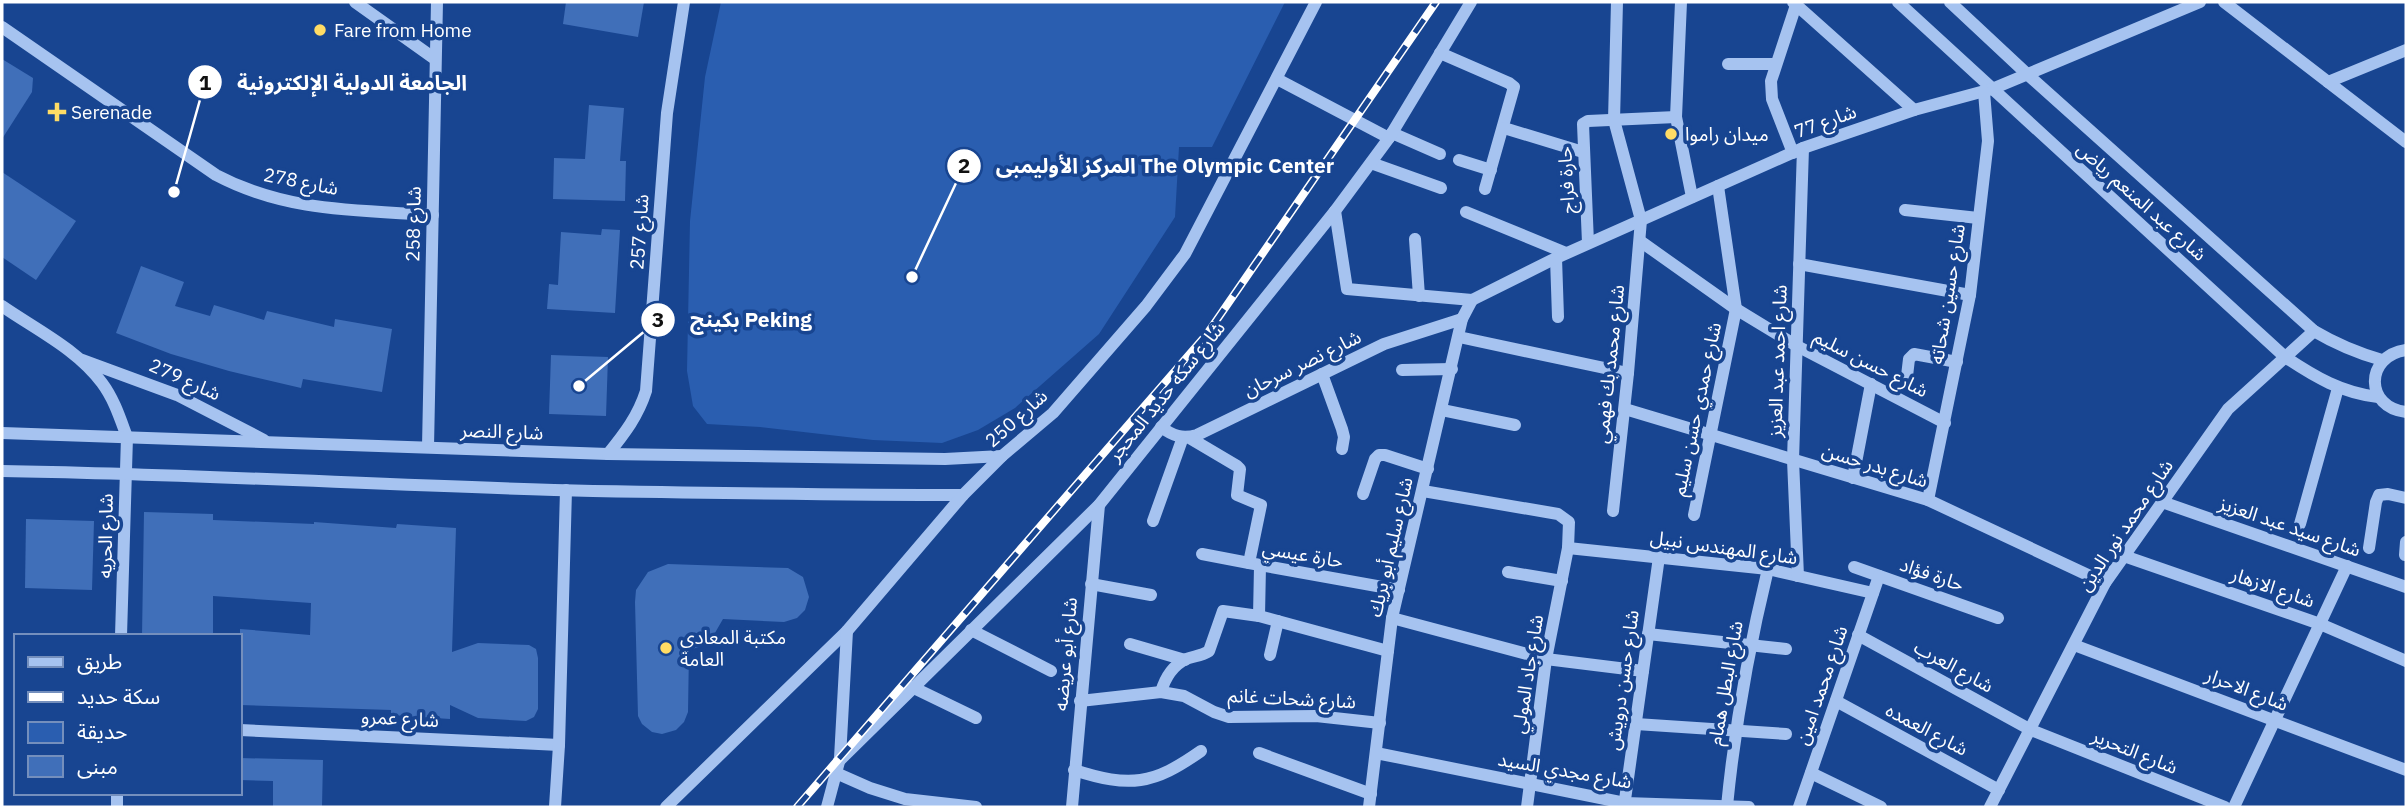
<svg xmlns="http://www.w3.org/2000/svg" width="2408" height="809" viewBox="0 0 2408 809" font-family="'IBM Plex Sans','Noto Sans Arabic',sans-serif">
<rect width="100%" height="100%" fill="#184591"/>
<!-- green -->
<path fill="#2a5eb0" d="M721,2h564l-73,145h-33l-4,70 -76,117 -84,74 -37,22 -36,13 -69,-3 -113,-13 -53,-3 -14,-18 -6,-35 3,-150 15,-144z"/>
<!-- building -->
<g fill="#406fb9">
<path d="M566,2h78l-6,35 -75,-13z"/>
<path d="M2,59l31,19 -1,14 -30,47z"/>
<path d="M589,105l35,3 -4,53h6l-1,40 -72,-2 1,-41 31,1z"/>
<path d="M2,172l74,49 -40,59 -34,-23z"/>
<path d="M602,229l18,1 -5,83 -68,-4 2,-25 9,1 3,-53 40,3z"/>
<path d="M141,266l43,16 -9,24 35,10 4,-11 50,15 3,-9 67,16 1,-8 57,10 -10,63 -79,-13 -2,9 -72,-17 -58,-17 -55,-21z"/>
<path d="M551,355l57,2 -2,59 -57,-2z"/>
<path d="M144,512l69,2v6l101,4v-2l82,6 1,-4 59,4 -4,124 26,-9 51,2 7,4 2,9v51l-4,8 -8,4 -48,-3 -28,-13v14l-59,-4v-5l-151,-5v-76l70,6 1,-32 -98,-7v40h-71z"/>
<path d="M26,519l68,2 -2,69 -67,-2z"/>
<path d="M668,564l120,4 15,9 6,20 -4,13 -8,8 -13,4 -61,-3 -11,19 -10,8 -13,4 -1,62 -4,10 -8,8 -14,4 -10,-2 -10,-8 -4,-8 -3,-114 1,-12 12,-18z"/>
<path d="M240,758l83,2 -1,47h-49v-26l-33,-1z"/>
</g>
<g fill="none" stroke-linecap="round" stroke-linejoin="round">
<!-- minor -->
<g stroke="#a6c3f0" stroke-width="12">
<path d="M355,2l80,57"/>
<path d="M1681,2l-5,115 16,80"/>
<path d="M1793,2l121,108"/>
<path d="M1898,2l387,355c30,20 57,36 93,40"/>
<path d="M1950,2l77,72 287,257c22,13 43,22 68,29"/>
<path d="M2224,2l182,140"/>
<path d="M2,27l214,148c70,37 139,35 217,40"/>
<path d="M1440,53l69,30 5,4 -29,102"/>
<path d="M1728,64h48"/>
<path d="M1277,79l112,59"/>
<path d="M2328,82l78,-32"/>
<path d="M1504,128l79,24"/>
<path d="M1392,133l48,21"/>
<path d="M1793,153l-21,-54 -1,-18 25,-76"/>
<path d="M1459,160l32,10"/>
<path d="M1371,163l70,25"/>
<path d="M1905,210l73,8"/>
<path d="M1335,211l12,78 125,11"/>
<path d="M1466,212l100,41"/>
<path d="M1415,239l4,57"/>
<path d="M1640,241l96,68 61,37 148,77"/>
<path d="M1588,243l-5,-119 5,-3 88,-4"/>
<path d="M1556,258l2,59"/>
<path d="M1799,264l171,31"/>
<path d="M1472,300l84,-42 247,-110 111,-38 78,-21 208,-87"/>
<path d="M2,306c33,23 75,43 100,77 12,16 18,35 25,54l-6,199"/>
<path d="M1459,337l169,36"/>
<path d="M2406,350c-42,6 -41,58 0,62"/>
<path d="M82,360l95,35 87,45"/>
<path d="M1402,370l50,-1"/>
<path d="M1322,374l20,55 2,8 -2,12"/>
<path d="M1907,376l2,-17 5,-5 43,8"/>
<path d="M1625,409l303,91 177,83"/>
<path d="M1442,410l73,15"/>
<path d="M1161,427c12,9 21,12 36,8l187,-91 78,-25"/>
<path d="M2,433l606,21 337,5 57,-3"/>
<path d="M1188,437l49,29 3,3 -3,26 24,10 -12,58 150,27"/>
<path d="M428,447l9,-445"/>
<path d="M608,454c17,-21 30,-38 38,-63l21,-278 17,-111"/>
<path d="M2,471c197,3 394,15 591,20 123,2 247,4 370,4"/>
<path d="M1853,478l18,-94"/>
<path d="M1423,491l135,23 11,8 -1,26 -22,111 -19,148"/>
<path d="M1363,494l12,-35 4,-4h6l43,14"/>
<path d="M1928,500l42,-205 18,-154 -4,-49"/>
<path d="M2162,502l244,85"/>
<path d="M1613,511l15,-138 13,-153 -27,-100 3,-118"/>
<path d="M1694,515l42,-206 -18,-123"/>
<path d="M1153,521l30,-84"/>
<path d="M2300,524l38,-136"/>
<path d="M1568,548l200,21 105,24"/>
<path d="M2369,548l7,-46 3,-7 9,-1 18,4"/>
<path d="M1202,554l47,9"/>
<path d="M2405,555l1,-13"/>
<path d="M2124,556l196,68 86,37"/>
<path d="M1854,567l144,51"/>
<path d="M1508,572l54,9"/>
<path d="M1798,576l-5,-116 10,-312"/>
<path d="M1091,584l60,11"/>
<path d="M1259,616l1,-50"/>
<path d="M1392,618l154,41 97,12"/>
<path d="M971,630l80,41"/>
<path d="M1648,634l138,15"/>
<path d="M1858,635l173,95 194,77"/>
<path d="M1130,644l55,16"/>
<path d="M2074,645l332,125"/>
<path d="M1270,655l8,-34"/>
<path d="M912,687l64,31"/>
<path d="M1161,692c4,-14 11,-26 25,-33 8,-3 16,-3 23,-8l14,-40 36,5 129,35"/>
<path d="M1080,701l81,-9 23,4 30,16 15,5 87,-1 64,7"/>
<path d="M1836,701l163,89"/>
<path d="M1636,724l150,10"/>
<path d="M240,730l319,15"/>
<path d="M1259,753l112,41"/>
<path d="M1376,753l249,50 124,4"/>
<path d="M839,761l260,-256 236,-294 54,-73 82,-136"/>
<path d="M1074,770c56,18 79,15 127,-19"/>
<path d="M836,773l34,15 35,11 71,8"/>
<path d="M1811,773l70,34"/>
<path d="M1727,806c8,-81 22,-159 41,-237"/>
<path d="M117,807v-14"/>
<path d="M555,807l4,-62 7,-255"/>
<path d="M666,807l181,-176 116,-136 39,-39 51,-43 93,-107 39,-52 131,-252"/>
<path d="M827,807l13,-49 7,-127"/>
<path d="M1072,807l27,-302"/>
<path d="M1369,807l23,-189 70,-299 10,-19"/>
<path d="M1624,807l35,-250"/>
<path d="M1799,807l80,-231"/>
<path d="M1990,807l115,-224 123,-174 86,-78"/>
<path d="M2234,807l113,-241"/>
</g>
<!-- rail casing -->
<g stroke="#fff" stroke-width="8">
<path id="rail" d="M797,807l410,-473 229,-332"/>
</g>
<!-- rail -->
<use href="#rail" stroke="#184591" stroke-width="5" stroke-dasharray="16" stroke-linecap="butt"/>
</g>
<!-- markers -->
<g fill="#ffdc65" stroke="#184591" stroke-width="2.5">
<circle cx="320" cy="30" r="7"/>
<path d="M53.5 101.5h7v7h7v7h-7v7h-7v-7h-7v-7h7z"/>
<circle cx="1671" cy="134" r="7"/>
<circle cx="666" cy="648" r="7"/>
</g>
<g text-anchor="middle" dominant-baseline="central" stroke-width="7" stroke-linejoin="round" paint-order="stroke">
<!-- poi labels -->
<g font-size="19" fill="#fff" stroke="#184591" text-anchor="start">
<text x="334" y="30">Fare from Home</text>
<text x="71" y="112">Serenade</text>
<text x="1685" y="134">ميدان راموا</text>
<text x="680" y="637">مكتبة المعادي<tspan x="680" dy="22">العامة</tspan></text>
</g>
<!-- street labels -->
<g font-size="19" fill="#fff" stroke="#184591">
<text transform="translate(1825 121) rotate(-20)">شارع 77</text>
<text transform="translate(1566 180) rotate(-93)">حارة فراج</text>
<text transform="translate(301 181) rotate(11)">شارع 278</text>
<text transform="translate(2142 201) rotate(42)">شارع عبد المنعم رياض</text>
<text transform="translate(413 224) rotate(-89)">شارع 258</text>
<text transform="translate(639 232) rotate(-86)">شارع 257</text>
<text transform="translate(1947 294) rotate(-81)">شارع حسين شحاته</text>
<text transform="translate(1777 361) rotate(-88)">شارع احمد عبد العزيز</text>
<text transform="translate(1302 363) rotate(-26)">شارع نصر سرحان</text>
<text transform="translate(1871 363) rotate(27)">شارع حسن سليم</text>
<text transform="translate(1609 364) rotate(-84)">شارع محمد بك فهمي</text>
<text transform="translate(185 379) rotate(24)">شارع 279</text>
<text transform="translate(1166 391) rotate(-51)">شارع سكه حديد المحجر</text>
<text transform="translate(1696 409) rotate(-78)">شارع حمدي حسن سليم</text>
<text transform="translate(1016 418) rotate(-42)">شارع 250</text>
<text transform="translate(502 431) rotate(2)">شارع النصر</text>
<text transform="translate(1875 465) rotate(17)">شارع بدر حسن</text>
<text transform="translate(2125 525) rotate(-56)">شارع محمد نور الدين</text>
<text transform="translate(2290 526) rotate(19)">شارع سيد عبد العزيز</text>
<text transform="translate(105 536) rotate(-89)">شارع الحريه</text>
<text transform="translate(1390 547) rotate(-77)">شارع سليم أبو بريك</text>
<text transform="translate(1724 547) rotate(8)">شارع المهندس نبيل</text>
<text transform="translate(1303 554) rotate(10)">حارة عيسي</text>
<text transform="translate(1932 574) rotate(19)">حارة فؤاد</text>
<text transform="translate(2273 587) rotate(19)">شارع الازهار</text>
<text transform="translate(1065 654) rotate(-85)">شارع أبو عريضه</text>
<text transform="translate(1954 666) rotate(29)">شارع العرب</text>
<text transform="translate(1527 674) rotate(-81)">شارع جاد المولي</text>
<text transform="translate(1622 680) rotate(-82)">شارع حسن درويش</text>
<text transform="translate(1725 683) rotate(-80)">شارع البطل همام</text>
<text transform="translate(1821 685) rotate(-71)">شارع محمد امين</text>
<text transform="translate(2247 689) rotate(21)">شارع الاحرار</text>
<text transform="translate(1292 698) rotate(3)">شارع شحات غانم</text>
<text transform="translate(400 718) rotate(3)">شارع عمرو</text>
<text transform="translate(1927 729) rotate(28)">شارع العمده</text>
<text transform="translate(2135 751) rotate(22)">شارع التحرير</text>
<text transform="translate(1565 770) rotate(10)">شارع مجدي السيد</text>
</g>
</g>
<!-- callouts -->
<path fill="none" stroke="#fff" stroke-width="2.5" d="M174 192L205 82M912 277L964 166M579 386L658 320"/>
<g fill="#fff" stroke="#184591" stroke-width="2.5">
<circle cx="174" cy="192" r="7"/>
<circle cx="912" cy="277" r="7"/>
<circle cx="579" cy="386" r="7"/>
<circle cx="205" cy="82" r="18"/>
<circle cx="964" cy="166" r="18"/>
<circle cx="658" cy="320" r="18"/>
</g>
<g font-size="21" text-anchor="middle" font-weight="bold" fill="#111">
<text x="205" y="90">1</text>
<text x="964" y="173">2</text>
<text x="658" y="327">3</text>
</g>
<g font-size="21" text-anchor="middle" font-weight="bold" fill="#fff" stroke="#184591" stroke-width="7" stroke-linejoin="round" paint-order="stroke">
<text x="352" y="90">الجامعة الدولية الإلكترونية</text>
<text x="1165" y="173">المركز الأوليمبى The Olympic Center</text>
<text x="751" y="327">بكينج Peking</text>
</g>
<!-- border -->
<rect width="2408" height="809" fill="none" stroke="#ffffff" stroke-width="7"/>
<!-- legend -->
<rect x="14" y="634" width="228" height="161" fill="#184591" stroke="#748fbd" stroke-width="2"/>
<rect x="28" y="657" width="35" height="10" fill="#a6c3f0" stroke="#748fbd" stroke-width="2"/>
<text x="77" y="669" font-size="21" fill="#ffffff">طريق</text>
<rect x="28" y="692" width="35" height="10" fill="#ffffff" stroke="#748fbd" stroke-width="2"/>
<text x="77" y="704" font-size="21" fill="#ffffff">سكة حديد</text>
<rect x="28" y="722" width="35" height="21" fill="#2a5eb0" stroke="#748fbd" stroke-width="2"/>
<text x="77" y="739" font-size="21" fill="#ffffff">حديقة</text>
<rect x="28" y="756" width="35" height="21" fill="#406fb9" stroke="#748fbd" stroke-width="2"/>
<text x="77" y="774" font-size="21" fill="#ffffff">مبنى</text>
</svg>
